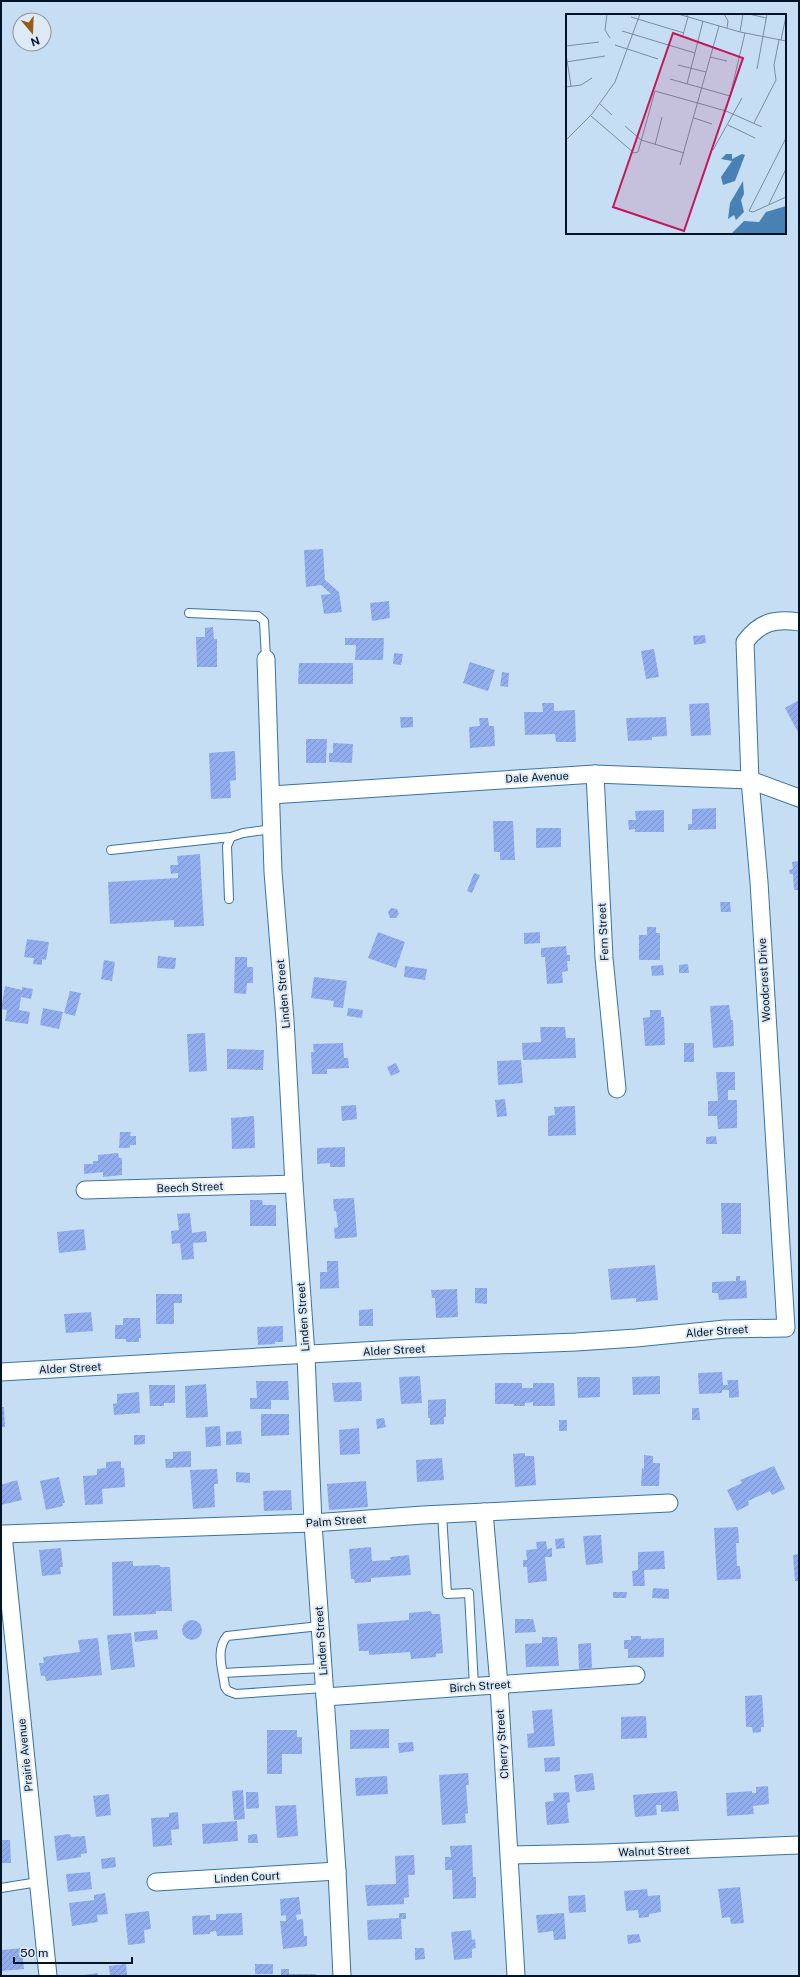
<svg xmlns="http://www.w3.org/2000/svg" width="800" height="1977" viewBox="0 0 800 1977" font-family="'Public Sans',sans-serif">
<defs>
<pattern id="building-hatch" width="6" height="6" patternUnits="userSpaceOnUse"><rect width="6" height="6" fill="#91aded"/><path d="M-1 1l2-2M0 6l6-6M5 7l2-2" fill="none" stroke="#7b94cb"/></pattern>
</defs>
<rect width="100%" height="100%" fill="#c6def3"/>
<!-- building -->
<g fill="url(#building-hatch)">
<path d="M323,549l2,31 14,12 3,20 -18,2 -3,-19 10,-1 -10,-9 -15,2 -2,-37z"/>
<path d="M389,601l1,17 -18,3 -2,-18z"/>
<path d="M213,627l1,12h3v28h-20l-1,-30h9v-9z"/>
<path d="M705,635l1,8 -12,2 -1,-9z"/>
<path d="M345,638h39l-1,22h-28l1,-15h-11z"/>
<path d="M654,649l5,28 -13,2 -5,-28z"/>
<path d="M394,653l9,1 -2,11 -8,-1z"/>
<path d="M470,662l25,8 -7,21 -25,-8z"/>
<path d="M299,663h54v21h-55z"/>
<path d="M502,672l7,1 -1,14 -8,-1z"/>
<path d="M799,700v34l-14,-26z"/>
<path d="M542,703h12v8l21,-1 1,32h-20l-1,-8 -30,1 -1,-23h19z"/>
<path d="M709,703l2,32 -20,1 -2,-32z"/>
<path d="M400,717h13v10l-12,1z"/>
<path d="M666,717l1,19 -15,1v3l-24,1 -2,-23z"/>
<path d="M479,718h9l1,8h5l1,20 -25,2 -1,-21 11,-1z"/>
<path d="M306,739h21l-1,24h-20z"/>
<path d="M333,743l20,1 -1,19 -23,-1v-9h4z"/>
<path d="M235,751l1,29 -6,1 1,17 -20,1 -2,-46z"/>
<path d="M716,808v21l-28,1v-6h4v-15z"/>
<path d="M664,810v22h-29v-3l-6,1 -1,-10h8l-1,-9z"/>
<path d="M493,821h20l2,39h-15v-8h-6z"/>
<path d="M536,828h25v19l-25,1z"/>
<path d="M200,854l4,72 -30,1v-7l-64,4 -2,-42 70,-4v-5l-7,1 -1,-9h8l-1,-9z"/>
<path d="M799,861v29h-5l-1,-16h-3l-1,-4 4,-1 -1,-7z"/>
<path d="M474,873l6,2 -8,18 -5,-2z"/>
<path d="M720,902h10l1,10h-10z"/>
<path d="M391,908l6,1 2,5 -3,4h-6l-2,-6z"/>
<path d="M647,927h9v6h4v27h-21v-25h8z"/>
<path d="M378,932l27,10 -9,26 -28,-10z"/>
<path d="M540,932v11l-16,1v-11z"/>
<path d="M27,939l22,3 -3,18 -4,-1v6l-9,-1 1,-6 -10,-1z"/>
<path d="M566,946l1,9h3v6h-3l1,10 -6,1 1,11 -16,1 -2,-27h-4v-9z"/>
<path d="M158,956l18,2 -1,11 -18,-1z"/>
<path d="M235,957h12v10h6v16h-6l-1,11 -12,-1z"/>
<path d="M104,960l11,2 -3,19 -11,-2z"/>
<path d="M688,964l1,9h-10v-8z"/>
<path d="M663,965l1,10 -12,1 -1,-10z"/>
<path d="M405,966l22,3 -2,11 -21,-3z"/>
<path d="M314,977l33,4 -4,27 -10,-1 1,-6 -23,-3z"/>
<path d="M5,986l17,4v-3l11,2 -2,10 -10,-2 -2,13 11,2 -2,12 -23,-3 2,-11 -6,-1z"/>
<path d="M70,991l11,2 -6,23 -11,-3z"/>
<path d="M729,1005l2,15h2l1,26 -21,2 -3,-42z"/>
<path d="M43,1008l20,4 -4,17 -19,-4z"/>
<path d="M348,1008l15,2 -1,8 -15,-2z"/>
<path d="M650,1010h11v7h3l1,28 -20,1 -2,-28 7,-1z"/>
<path d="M540,1027h25l1,11h9l1,20 -53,2 -1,-17 19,-1z"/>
<path d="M205,1033l2,38 -18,1 -2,-38z"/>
<path d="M343,1043l1,15h4l1,10 -22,1v5h-15l-1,-22h3l-1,-8z"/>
<rect x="684" y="1043" width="10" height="19"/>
<path d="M227,1049l37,1 -1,20 -36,-1z"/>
<path d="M521,1060l2,23 -25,2 -1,-24z"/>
<path d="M396,1063l4,9 -9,4 -4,-9z"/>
<path d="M716,1072h19v18h-7v10h9v28l-19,1 -1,-13h-9v-15h10z"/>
<path d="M505,1099l2,17 -10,1 -2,-17z"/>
<path d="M356,1105l1,14 -15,2 -1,-15z"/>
<path d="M575,1106l1,29 -28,1v-20l7,-1 -1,-8z"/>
<path d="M254,1116l1,32 -23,1 -1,-31z"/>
<path d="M120,1132h11l-1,4h6v9h-6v3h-11z"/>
<path d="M716,1136l1,8h-11v-7z"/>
<path d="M345,1147v20h-15v-4l-13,1v-16z"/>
<path d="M118,1153l1,5h3v17l-19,2v-5l-19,2v-10h9v-3h5v-6z"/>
<path d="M354,1198l3,39 -22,2 -1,-11 4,-1 -2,-16h-2l-1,-12z"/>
<path d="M250,1200h12l1,5h13v21h-26z"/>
<path d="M721,1203h20v31h-19z"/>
<path d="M190,1213l2,20 14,-2 1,11 -14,1 1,16 -12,1 -2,-17 -8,1 -1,-13 8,-1 -2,-16z"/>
<path d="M84,1229l2,21 -27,3 -2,-21z"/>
<path d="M327,1261h11l1,27 -19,1v-17h7z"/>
<path d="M655,1265l3,35 -22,2v-4l-25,2 -3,-31z"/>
<path d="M736,1276h4v5l6,-1 1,18 -28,2 -1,-7h-6v-11l24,-1z"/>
<path d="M475,1288h12v16l-12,-1z"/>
<path d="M457,1289l1,28 -22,1 -1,-20h-3l-1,-8z"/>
<path d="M156,1294h26v9h-8v21h-18z"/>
<path d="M373,1309v17h-14v-16z"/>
<path d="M91,1312l2,19 -27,2 -2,-19z"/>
<path d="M123,1318h17l1,20h-2v4h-13v-3h-11v-14h8z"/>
<path d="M283,1326v16h-8v2l-17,1 -1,-18z"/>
<path d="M722,1372l1,13h5l-1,-5h11l1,17 -10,1v-8h-7v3l-23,1 -1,-21z"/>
<path d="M420,1376l2,27 -21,1 -2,-27z"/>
<path d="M660,1376v18l-27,1 -1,-18z"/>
<path d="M577,1377h23v20l-22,1z"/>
<path d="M256,1381h32l1,19h-18v9h-21v-11h7z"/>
<path d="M361,1382l1,19 -28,1 -2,-19z"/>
<path d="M495,1383h27v5h11v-5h21l1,23h-22v-4l-8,1v3h-11v-2h-19z"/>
<path d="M206,1384l2,33 -22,1 -1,-32z"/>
<path d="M149,1385h26v18h-11v3h-14z"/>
<path d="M139,1392l1,21 -26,2 -1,-11 4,-1v-9z"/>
<path d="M446,1399v18h-2v7l-14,1v-7h-2v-18z"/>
<path d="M1,1407h3l1,20h-4z"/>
<path d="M692,1408h7l1,12h-8z"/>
<path d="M261,1414h28v21l-28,1z"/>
<path d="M384,1418l2,9 -9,2 -1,-10z"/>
<rect x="559" y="1420" width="8" height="11"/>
<path d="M220,1426l1,20 -15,1 -1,-20z"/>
<path d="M359,1428l1,26 -20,1 -1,-25z"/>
<path d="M241,1431l1,13 -16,1v-13z"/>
<path d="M134,1435h11v9l-11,1z"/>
<path d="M191,1451v16l-25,1 -1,-9h8v-7z"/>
<path d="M525,1453v3h9l2,29 -21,2 -2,-33z"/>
<path d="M644,1455l9,1v7h7l-1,23h-18l1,-18 2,1z"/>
<path d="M442,1458l2,22 -27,2 -1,-22z"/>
<path d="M121,1461v7h3l1,19 -23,2 1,15 -18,1 -2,-29 14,-1v-6l9,-1v-6z"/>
<path d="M774,1466l11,23 -13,6 -2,-4 -22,10 1,4 -12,6 -10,-21 15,-7 -2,-3z"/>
<path d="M217,1469l1,15h-4l1,23 -22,2 -3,-39z"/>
<path d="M236,1472l14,1v10l-14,-1z"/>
<path d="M59,1477l6,26h-3l1,3 -17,4 -6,-29z"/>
<path d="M17,1480l5,20 -21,5v-20z"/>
<path d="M366,1481l2,26 -39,3 -2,-26z"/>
<path d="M291,1490l1,20 -28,1 -1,-20z"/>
<path d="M738,1527l1,16h-3l1,23h3l1,13 -24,1 -3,-52z"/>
<path d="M601,1535l2,28 -17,2 -3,-29z"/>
<path d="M564,1538l1,10 -9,1 -1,-10z"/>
<path d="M546,1541l1,8 5,-1v9h-7l2,24 -19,2 -1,-16h-4v-7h4l-1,-10 11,-1 -1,-7z"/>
<path d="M371,1547l1,14 19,-1 -1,-3 19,-2 2,20 -40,3v4l-16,1 -1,-4h-3l-2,-30z"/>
<path d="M61,1548l2,19h-3l1,7 -19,2 -3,-26z"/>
<path d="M664,1551l1,18 -21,1 1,16h-12l-1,-15 6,-1v-18z"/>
<path d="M799,1554v27h-4l-2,-26z"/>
<path d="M133,1561v5l27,-1v2h10l2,44h-16v3l-43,2 -1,-54z"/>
<path d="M653,1588l16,1v10l-17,-1z"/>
<path d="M613,1592h14l-1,6h-13z"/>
<path d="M431,1611l1,3h8l3,39 -7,1v3l-25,2 -1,-7 -41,3v-4h-10l-2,-27 52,-4v-7z"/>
<path d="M515,1619h18l3,13 -21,1z"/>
<circle cx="192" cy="1630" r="10"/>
<path d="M157,1630l1,9 -23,3 -1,-10z"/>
<path d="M131,1633l4,34 -24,3 -4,-35z"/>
<path d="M631,1636h10v3l23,-1v19l-36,1v-9h-4v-9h7z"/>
<path d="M542,1637h15l2,29 -33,1 -1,-23 17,-1z"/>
<path d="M98,1638l4,37 -56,6 -1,-5h-4l-2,-13h5l-1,-6 37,-5 -2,-12z"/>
<path d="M591,1643l1,25 -13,1 -1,-25z"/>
<path d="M762,1695l2,32h-3v5l-8,1 -1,-6h-6l-1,-31z"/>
<path d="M552,1709l3,37 -27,2 -1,-14 7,-1 -2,-22z"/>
<path d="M646,1716l1,22 -26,1v-22z"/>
<path d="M389,1729v19l-39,1v-19z"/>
<path d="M267,1730h30v7h5v17h-20v20h-15z"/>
<path d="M413,1742l1,9 -15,2 -1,-10z"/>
<path d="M560,1757v14l-15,1 -1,-14z"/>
<path d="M468,1773l1,12h-3l2,28 -3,1 1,9 -24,2 -3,-50z"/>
<path d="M593,1773l2,17 -19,2 -2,-17z"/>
<path d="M387,1776l1,18 -32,2 -1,-18z"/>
<path d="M768,1786l1,18 -16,2 1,8 -27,2 -1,-23 26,-2v2h4v-6z"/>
<path d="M243,1790l2,29 -11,1 -2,-29z"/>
<path d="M677,1791l2,20 -18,1v-7h-5l1,10 -22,2 -2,-22z"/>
<path d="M246,1792h12l1,16 -13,1z"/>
<path d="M569,1792l1,10 -3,1 2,20 -22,2 -2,-23 9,-1 -1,-8z"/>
<path d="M109,1794l2,21 -15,2 -3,-21z"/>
<path d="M296,1805l2,31 -21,2 -2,-32z"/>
<path d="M178,1812l1,17 -8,1 1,15 -19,2 -2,-29 18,-1v-4z"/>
<path d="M237,1821l1,20 -35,3 -1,-20z"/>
<path d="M70,1834l1,3 14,-1 2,17 -6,1v3l-24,4 -3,-25z"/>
<path d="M257,1834l1,9h-10v-8z"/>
<path d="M1,1840h9l1,23h-10z"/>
<path d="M472,1845l1,32h3v21l-23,1 -1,-29h-7v-13h6l-1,-11z"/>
<path d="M414,1855l1,20h-7l1,22 -5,1v6l-37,2 -2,-21 31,-1 -1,-28z"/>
<path d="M115,1857l1,10 -14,2 -1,-10z"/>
<path d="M90,1872l2,17 -24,3 -2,-18z"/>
<path d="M740,1887l4,36 -13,1 -1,-7 -8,1 -4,-29z"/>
<path d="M647,1889l1,7 12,-1 1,17 -12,2v3l-10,1 -1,-8 -12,1 -2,-20z"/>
<path d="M105,1893l3,21 -11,1 1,7 -26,4 -3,-23 25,-3v-5z"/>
<path d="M585,1895l1,17 -17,1 -1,-17z"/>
<path d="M299,1897l2,17 -5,1 1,5 6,-1 1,17h3v10l-24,3 -3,-28h6v-6l-5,1 -1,-17z"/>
<path d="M149,1911l2,18 -7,1 1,13 -17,2 -3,-31z"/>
<path d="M242,1913l1,22 -26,1 -1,-5 -6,1v2l-17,1 -1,-19 18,-1v5h6v-6z"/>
<path d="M399,1913h7v6h-5l1,20 -34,1 -1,-20 32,-2z"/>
<path d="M564,1913l2,26 -12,1 -1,-9 -15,2 -2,-18z"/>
<path d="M471,1930l1,10 3,-1 1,9 -4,1v9l-18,2 -3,-28z"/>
<path d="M639,1934l2,8 -13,2 -1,-9z"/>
<path d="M22,1948l2,21 -23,2 1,-21z"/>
<path d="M415,1948h9l1,11 -10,1z"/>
<path d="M126,1964l1,11 -17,1 -1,-10z"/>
<rect x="255" y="1964" width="18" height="10"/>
<path d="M281,1969h8v5h27v2h-35z"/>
<path d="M98,1973v3h-14v-1z"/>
</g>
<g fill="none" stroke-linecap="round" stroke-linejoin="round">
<!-- service casing -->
<g stroke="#3873a3" stroke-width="10">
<g id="service">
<path d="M189,613l69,3 6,5 2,38"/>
<path d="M111,850l120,-13"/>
<path d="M229,899l-2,-53 4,-9 12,-4 29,-4"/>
<path d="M442,1514l5,80 22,-1 5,93"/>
<path d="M320,1626l-93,10c-12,14 -4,34 -2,51l3,4 8,3 88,-6"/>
<path d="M223,1673l100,-5"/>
<path d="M1,1888l37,-6"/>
</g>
</g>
<!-- minor casing -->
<g stroke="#3873a3" stroke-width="19">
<g id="minor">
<path d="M266,659l7,213 12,148 9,164 12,171 7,168 24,348 5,105"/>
<path d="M595,774l9,184 13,131"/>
<path d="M271,795l324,-21 155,6 49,18"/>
<path d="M85,1190l209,-6"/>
<path d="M1,1372l397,-23 178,-7 60,-4 89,-9 61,-1 -27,-446 -9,-102 -5,-138c15,-20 30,-24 54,-20"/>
<path d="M484,1512l15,173 17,291"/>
<path d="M325,1697l311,-22"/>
<path d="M510,1855l93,-2 196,-8"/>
<path d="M156,1882l181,-11"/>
<path d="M48,1976l-45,-442 310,-11 110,-8 246,-12"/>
</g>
</g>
<!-- service -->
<use href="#service" stroke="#fff" stroke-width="8"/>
<!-- minor -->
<use href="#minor" stroke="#fff" stroke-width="17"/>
</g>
<g text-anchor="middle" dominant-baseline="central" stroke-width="4" stroke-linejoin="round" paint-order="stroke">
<!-- street labels -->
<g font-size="11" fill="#001427" stroke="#dde9f4">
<text transform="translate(537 777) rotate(-3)">Dale Avenue</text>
<text transform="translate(603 932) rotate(-93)">Fern Street</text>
<text transform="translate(764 980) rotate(-93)">Woodcrest Drive</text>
<text transform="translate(283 994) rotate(-95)">Linden Street</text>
<text transform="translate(190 1187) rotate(-2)">Beech Street</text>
<text transform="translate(303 1317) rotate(-94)">Linden Street</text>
<text transform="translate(717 1331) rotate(-4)">Alder Street</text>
<text transform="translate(394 1350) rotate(-3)">Alder Street</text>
<text transform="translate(70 1368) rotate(-3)">Alder Street</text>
<text transform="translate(336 1521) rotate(-4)">Palm Street</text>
<text transform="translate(321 1641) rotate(-94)">Linden Street</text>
<text transform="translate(480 1686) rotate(-4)">Birch Street</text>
<text transform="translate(502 1744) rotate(-94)">Cherry Street</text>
<text transform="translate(25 1755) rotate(-96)">Prairie Avenue</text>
<text transform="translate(654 1851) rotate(-2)">Walnut Street</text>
<text transform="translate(247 1877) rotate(-3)">Linden Court</text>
</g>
</g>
<!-- overview -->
<g transform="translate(566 14)">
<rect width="220" height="220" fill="#c6def3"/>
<path d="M160,140h6v5l10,-5 3,1 -10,26 -12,4 -2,-8 11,-16 -11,-2zM177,167l1,13 -3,6 3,12 -8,8 -2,-5 -6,4 2,-16zM220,192v28h-55l13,-13 15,1 7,-10z" fill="#4882b4"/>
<path fill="none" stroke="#778da1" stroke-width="1" d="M41,0l-2,16 5,8M112,0l62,18 46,9M158,0l4,7 -1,7M183,0l17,4M65,3l53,16M56,17l73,22M174,18l3,-18M117,21l5,-18 -2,-3M215,26l5,-24M49,31l43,14M0,32l33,-4M0,40l5,32M144,43l17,4M0,48l39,-6M112,51l28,7M191,55l10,-55M104,65l60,17 15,-63M121,70l16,-63M0,73l15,-2 11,-7M34,90l12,11M25,102l43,37 4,-1 17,-61 71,20 36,16M128,104l18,6M188,109l22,-43 -2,-15 5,-25M162,111l27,13M59,112l16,14 43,13M220,124l-37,73 4,1 33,-15M0,126l26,-26 23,-32 25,-68M89,131l7,-28M147,136l29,-52M114,151l39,-139M203,190l17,-35"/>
<path fill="#c2185b" fill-opacity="0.15" stroke="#c2185b" stroke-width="2" d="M107,19l70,25 -59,173 -71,-24z"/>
<rect width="220" height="220" fill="none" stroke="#001427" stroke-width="2"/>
</g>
<!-- border -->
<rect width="800" height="1977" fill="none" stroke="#001427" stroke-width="4"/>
<!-- north arrow -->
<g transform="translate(32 32) rotate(161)"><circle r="19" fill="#dde9f4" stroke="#8594a2"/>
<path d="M0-3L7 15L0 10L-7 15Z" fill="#945c16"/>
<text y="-6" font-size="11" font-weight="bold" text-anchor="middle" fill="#001427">N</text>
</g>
<!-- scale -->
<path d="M14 1957v6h118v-6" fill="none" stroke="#001427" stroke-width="2"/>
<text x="20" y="1957" font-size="12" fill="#001427" stroke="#dde9f4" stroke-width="3" paint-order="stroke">50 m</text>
</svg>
